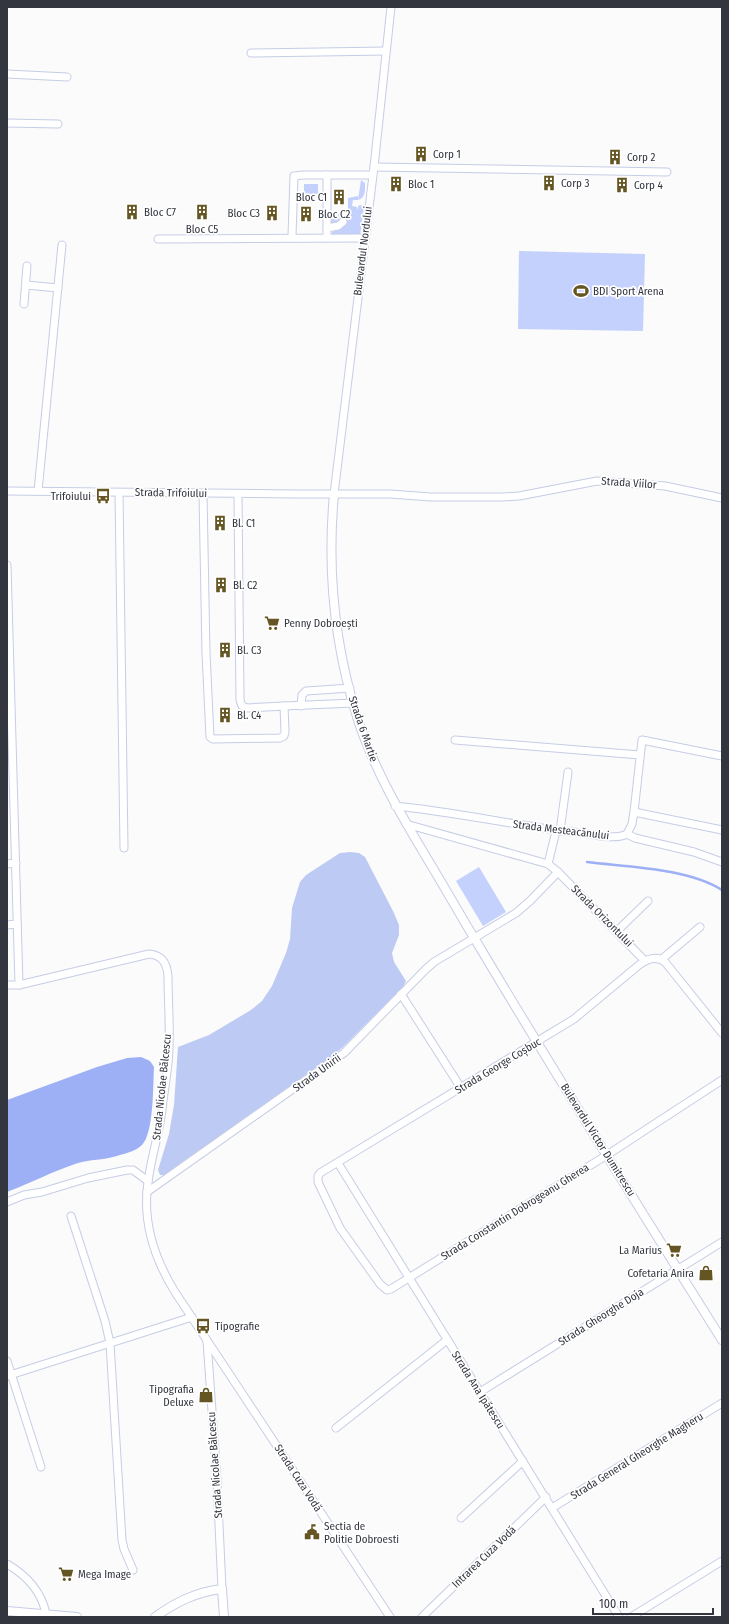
<svg xmlns="http://www.w3.org/2000/svg" width="729" height="1624" viewBox="0 0 729 1624" font-family="'Fira Sans Condensed',sans-serif">
<rect width="100%" height="100%" fill="#fbfbfb"/>
<!-- green -->
<g fill="#c4d1fc">
<path d="M361,180l4,3c0,7 1,15 -7,17z"/>
<rect x="304" y="184" width="14" height="10"/>
<path d="M358,196v4h-5l-1,6 5,1v3l2,-5 5,1 -4,30 -5,1 -3,-3 -3,1 -18,1 1,-4 9,-3 4,-5 2,-11h1v-15z"/>
<path d="M331,214h9l-1,8 -8,3z"/>
<path d="M519,251l126,3 -2,77 -125,-2z"/>
<path d="M479,867l27,45 -23,14 -27,-45z"/>
</g>
<!-- forest -->
<path fill="#bdcaf4" d="M350,852l9,1 6,4 28,54 6,14v10l-7,18 2,9 12,19 -3,6 -61,61 -21,16 -156,111h-5l-2,-5 11,-36 5,-29 4,-58 31,-12 42,-25 11,-9 10,-15 14,-33 4,-14 2,-31 8,-26 6,-7 34,-22z"/>
<!-- water -->
<path fill="#9db0f5" d="M141,1057l9,4 4,6c-1,17 0,66 -12,78 -6,6 -15,8 -22,10 -13,5 -28,4 -42,8 -25,8 -47,20 -71,29v-92l90,-33 30,-9z"/>
<g fill="none" stroke-linecap="round" stroke-linejoin="round">
<!-- stream -->
<path stroke="#9db0f5" stroke-width="2.5" d="M587,862c41,5 100,6 135,28"/>
<!-- minor casing -->
<g stroke="#c6cde5" stroke-width="9">
<g id="minor">
<path d="M251,53l135,-2"/>
<path d="M7,74l60,3"/>
<path d="M7,123l51,1"/>
<path d="M374,167l293,5"/>
<path d="M327,175v60"/>
<path d="M327,228l11,-2 5,-4"/>
<path d="M292,236l2,-60 9,-1h69"/>
<path d="M158,239l206,-1"/>
<path d="M26,285l32,3"/>
<path d="M24,304l3,-38"/>
<path d="M7,491l290,3h93l41,3h71l17,-1 78,-15 68,5 57,12"/>
<path d="M38,491l24,-246"/>
<path d="M119,493l5,355"/>
<path d="M203,494l3,159 4,84 3,2 67,-1 4,-2 1,-4 -1,-26 -37,2 -5,-2 -2,-6 -2,-206"/>
<path d="M334,494l40,-327 17,-160"/>
<path d="M7,565l12,420"/>
<path d="M284,706l70,-3"/>
<path d="M301,706l1,-11 4,-4 44,-3"/>
<path d="M455,740l185,15"/>
<path d="M395,806c63,6 125,21 187,27 13,2 34,7 45,1"/>
<path d="M634,812l88,18"/>
<path d="M406,824l142,40 10,8 87,89"/>
<path d="M560,831l8,-59"/>
<path d="M627,834l5,-10 2,-12 8,-72 80,16"/>
<path d="M627,834l8,4 59,14 28,10"/>
<path d="M7,864l9,-1"/>
<path d="M548,864l8,-33"/>
<path d="M7,925l10,-1"/>
<path d="M617,931l31,-30"/>
<path d="M662,959l38,-32"/>
<path d="M7,985h12l130,-31c13,1 18,9 19,22 0,23 2,47 1,70 0,21 -5,43 -7,64 -3,24 -11,48 -14,72 -6,40 6,76 27,110l215,325"/>
<path d="M401,994l60,94"/>
<path d="M722,1033l-57,-71c-9,-7 -18,-3 -26,3l-65,54 -254,154 -2,3v6l22,46 40,56 7,6 4,-1 216,-134 115,-75"/>
<path d="M338,1163l281,454"/>
<path d="M147,1192l197,-139 82,-84 8,-7 82,-49 14,-12 28,-29"/>
<path d="M7,1202l17,-7 18,-3 46,-14 39,-8h6l15,11"/>
<path d="M71,1216l34,105 5,22 12,197 2,9 9,21"/>
<path d="M207,1341l10,140 5,108"/>
<path d="M7,1361l34,106"/>
<path d="M7,1376l185,-59"/>
<path d="M480,1392l242,-150"/>
<path d="M336,1428l111,-88"/>
<path d="M552,1508l170,-105"/>
<path d="M461,1518l62,-57"/>
<path d="M7,1564c19,11 35,28 39,50"/>
<path d="M422,1617l124,-120"/>
<path d="M631,1617l91,-56"/>
</g>
</g>
<!-- tertiary casing -->
<g stroke="#c6cde5" stroke-width="10">
<g id="tertiary">
<path d="M334,494c-7,76 1,154 24,226 17,52 45,98 73,145 17,28 33,57 51,86 78,131 159,260 240,389"/>
<path d="M7,1611l70,6"/>
<path d="M155,1617c21,-15 41,-25 67,-28l2,28"/>
</g>
</g>
<!-- minor -->
<use href="#minor" stroke="#fff" stroke-width="7"/>
<!-- tertiary -->
<use href="#tertiary" stroke="#fff" stroke-width="8"/>
</g>
<!-- icons -->
<defs>
<g id="building-bare" transform="scale(1.2)"><path d="M-4-6H4V6H1V3H-1V6H-4ZM-2.5-4.3h1.7v1.8h-1.7ZM.8-4.3h1.7v1.8H.8ZM-2.5-1h1.7V.8h-1.7ZM.8-1h1.7V.8H.8Z" fill="#655522" stroke="#fff" stroke-width="2.5" paint-order="stroke"/></g>
<g id="stadium-bare" transform="scale(1.2)"><path d="M0-5a6.5 5 0 1 0 0 10a6.5 5 0 1 0 0-10ZM-3.5-1.8h7v3.6h-7Z" fill="#655522" stroke="#fff" stroke-width="2.5" paint-order="stroke"/></g>
<g id="bus-bare" transform="scale(1.2)"><path d="M-5-6H5V4H4V6H2V4H-2V6H-4V4H-5ZM-3.5-4V0h7V-4ZM-3.5 1.2v1.5H-2V1.2ZM2 1.2v1.5H3.5V1.2Z" fill="#655522" stroke="#fff" stroke-width="2.5" paint-order="stroke"/></g>
<g id="supermarket-bare" transform="scale(1.2)"><path d="M-6-5.5h2.5l.6 2H6L4.5 2H-2.5L-4.4-4H-6ZM-1.5 3.2a1.3 1.3 0 1 0 .1 0ZM3 3.2a1.3 1.3 0 1 0 .1 0Z" fill="#655522" stroke="#fff" stroke-width="2.5" paint-order="stroke"/></g>
<g id="shop-bare" transform="scale(1.2)"><path d="M-5-2.5h2.3a2.7 3.5 0 0 1 5.4 0H5L5.5 6h-11ZM-1.5-2.5h3a1.5 2.3 0 0 0-3 0Z" fill="#655522" stroke="#fff" stroke-width="2.5" paint-order="stroke"/></g>
<g id="civic-bare" transform="scale(1.2)"><path d="M-.6-6.5H3V-4.5H.6V-3L4-1V1h2V6H-6V1h2V-1L-.6-3ZM-1.2 2.5V6h2.4V2.5Z" fill="#655522" stroke="#fff" stroke-width="2.5" paint-order="stroke"/></g>
</defs>
<g fill-rule="evenodd">
<use href="#building-bare" x="421" y="154"/>
<use href="#building-bare" x="615" y="157"/>
<use href="#building-bare" x="549" y="183"/>
<use href="#building-bare" x="396" y="184"/>
<use href="#building-bare" x="622" y="185"/>
<use href="#building-bare" x="339" y="197"/>
<use href="#building-bare" x="132" y="212"/>
<use href="#building-bare" x="202" y="212"/>
<use href="#building-bare" x="272" y="213"/>
<use href="#building-bare" x="306" y="214"/>
<use href="#stadium-bare" x="581" y="291"/>
<use href="#bus-bare" x="103" y="496"/>
<use href="#building-bare" x="220" y="523"/>
<use href="#building-bare" x="221" y="585"/>
<use href="#supermarket-bare" x="272" y="623"/>
<use href="#building-bare" x="225" y="650"/>
<use href="#building-bare" x="225" y="715"/>
<use href="#supermarket-bare" x="674" y="1250"/>
<use href="#shop-bare" x="706" y="1273"/>
<use href="#bus-bare" x="203" y="1326"/>
<use href="#shop-bare" x="206" y="1395"/>
<use href="#civic-bare" x="312" y="1532"/>
<use href="#supermarket-bare" x="66" y="1574"/>
</g>
<g text-anchor="middle" dominant-baseline="central" stroke-width="3.5" stroke-linejoin="round" paint-order="stroke">
<!-- poi labels -->
<g font-size="11" fill="#33363f" stroke="#fff" text-anchor="start">
<text x="433" y="154">Corp 1</text>
<text x="627" y="157">Corp 2</text>
<text x="561" y="183">Corp 3</text>
<text x="408" y="184">Bloc 1</text>
<text x="634" y="185">Corp 4</text>
<text x="327" y="197" text-anchor="end">Bloc C1</text>
<text x="144" y="212">Bloc C7</text>
<text x="260" y="213" text-anchor="end">Bloc C3</text>
<text x="318" y="214">Bloc C2</text>
<text x="202" y="229" text-anchor="middle">Bloc C5</text>
<text x="593" y="291">BDI Sport Arena</text>
<text x="91" y="496" text-anchor="end">Trifoiului</text>
<text x="232" y="523">Bl. C1</text>
<text x="233" y="585">Bl. C2</text>
<text x="284" y="623">Penny Dobroești</text>
<text x="237" y="650">Bl. C3</text>
<text x="237" y="715">Bl. C4</text>
<text x="662" y="1250" text-anchor="end">La Marius</text>
<text x="694" y="1273" text-anchor="end">Cofetaria Anira</text>
<text x="215" y="1326">Tipografie</text>
<text x="194" y="1389" text-anchor="end">Tipografia<tspan x="194" dy="13">Deluxe</tspan></text>
<text x="324" y="1526">Sectia de<tspan x="324" dy="13">Politie Dobroesti</tspan></text>
<text x="78" y="1574">Mega Image</text>
</g>
<!-- street labels -->
<g font-size="11" fill="#33363f" stroke="#fff">
<text transform="translate(363 251) rotate(-83)">Bulevardul Nordului</text>
<text transform="translate(629 483) rotate(4)">Strada Viilor</text>
<text transform="translate(171 493) rotate(1)">Strada Trifoiului</text>
<text transform="translate(363 729) rotate(71)">Strada 6 Martie</text>
<text transform="translate(561 830) rotate(7)">Strada Mesteacănului</text>
<text transform="translate(602 916) rotate(45)">Strada Orizontului</text>
<text transform="translate(498 1066) rotate(-31)">Strada George Coșbuc</text>
<text transform="translate(317 1073) rotate(-36)">Strada Unirii</text>
<text transform="translate(162 1087) rotate(-84)">Strada Nicolae Bălcescu</text>
<text transform="translate(598 1140) rotate(58)">Bulevardul Victor Dumitrescu</text>
<text transform="translate(515 1212) rotate(-32)">Strada Constantin Dobrogeanu Gherea</text>
<text transform="translate(601 1317) rotate(-32)">Strada Gheorghe Doja</text>
<text transform="translate(478 1390) rotate(58)">Strada Ana Ipătescu</text>
<text transform="translate(637 1456) rotate(-32)">Strada General Gheorghe Magheru</text>
<text transform="translate(215 1465) rotate(-94)">Strada Nicolae Bălcescu</text>
<text transform="translate(298 1478) rotate(57)">Strada Cuza Vodă</text>
<text transform="translate(484 1557) rotate(-44)">Intrarea Cuza Vodă</text>
</g>
</g>
<!-- border -->
<rect width="729" height="1624" fill="none" stroke="#33363f" stroke-width="16"/>
<!-- scale -->
<path d="M593 1608v6h120v-6" fill="none" stroke="#33363f" stroke-width="2"/>
<text x="599" y="1608" font-size="12" fill="#33363f" stroke="#ffffff" stroke-width="3" paint-order="stroke">100 m</text>
</svg>
